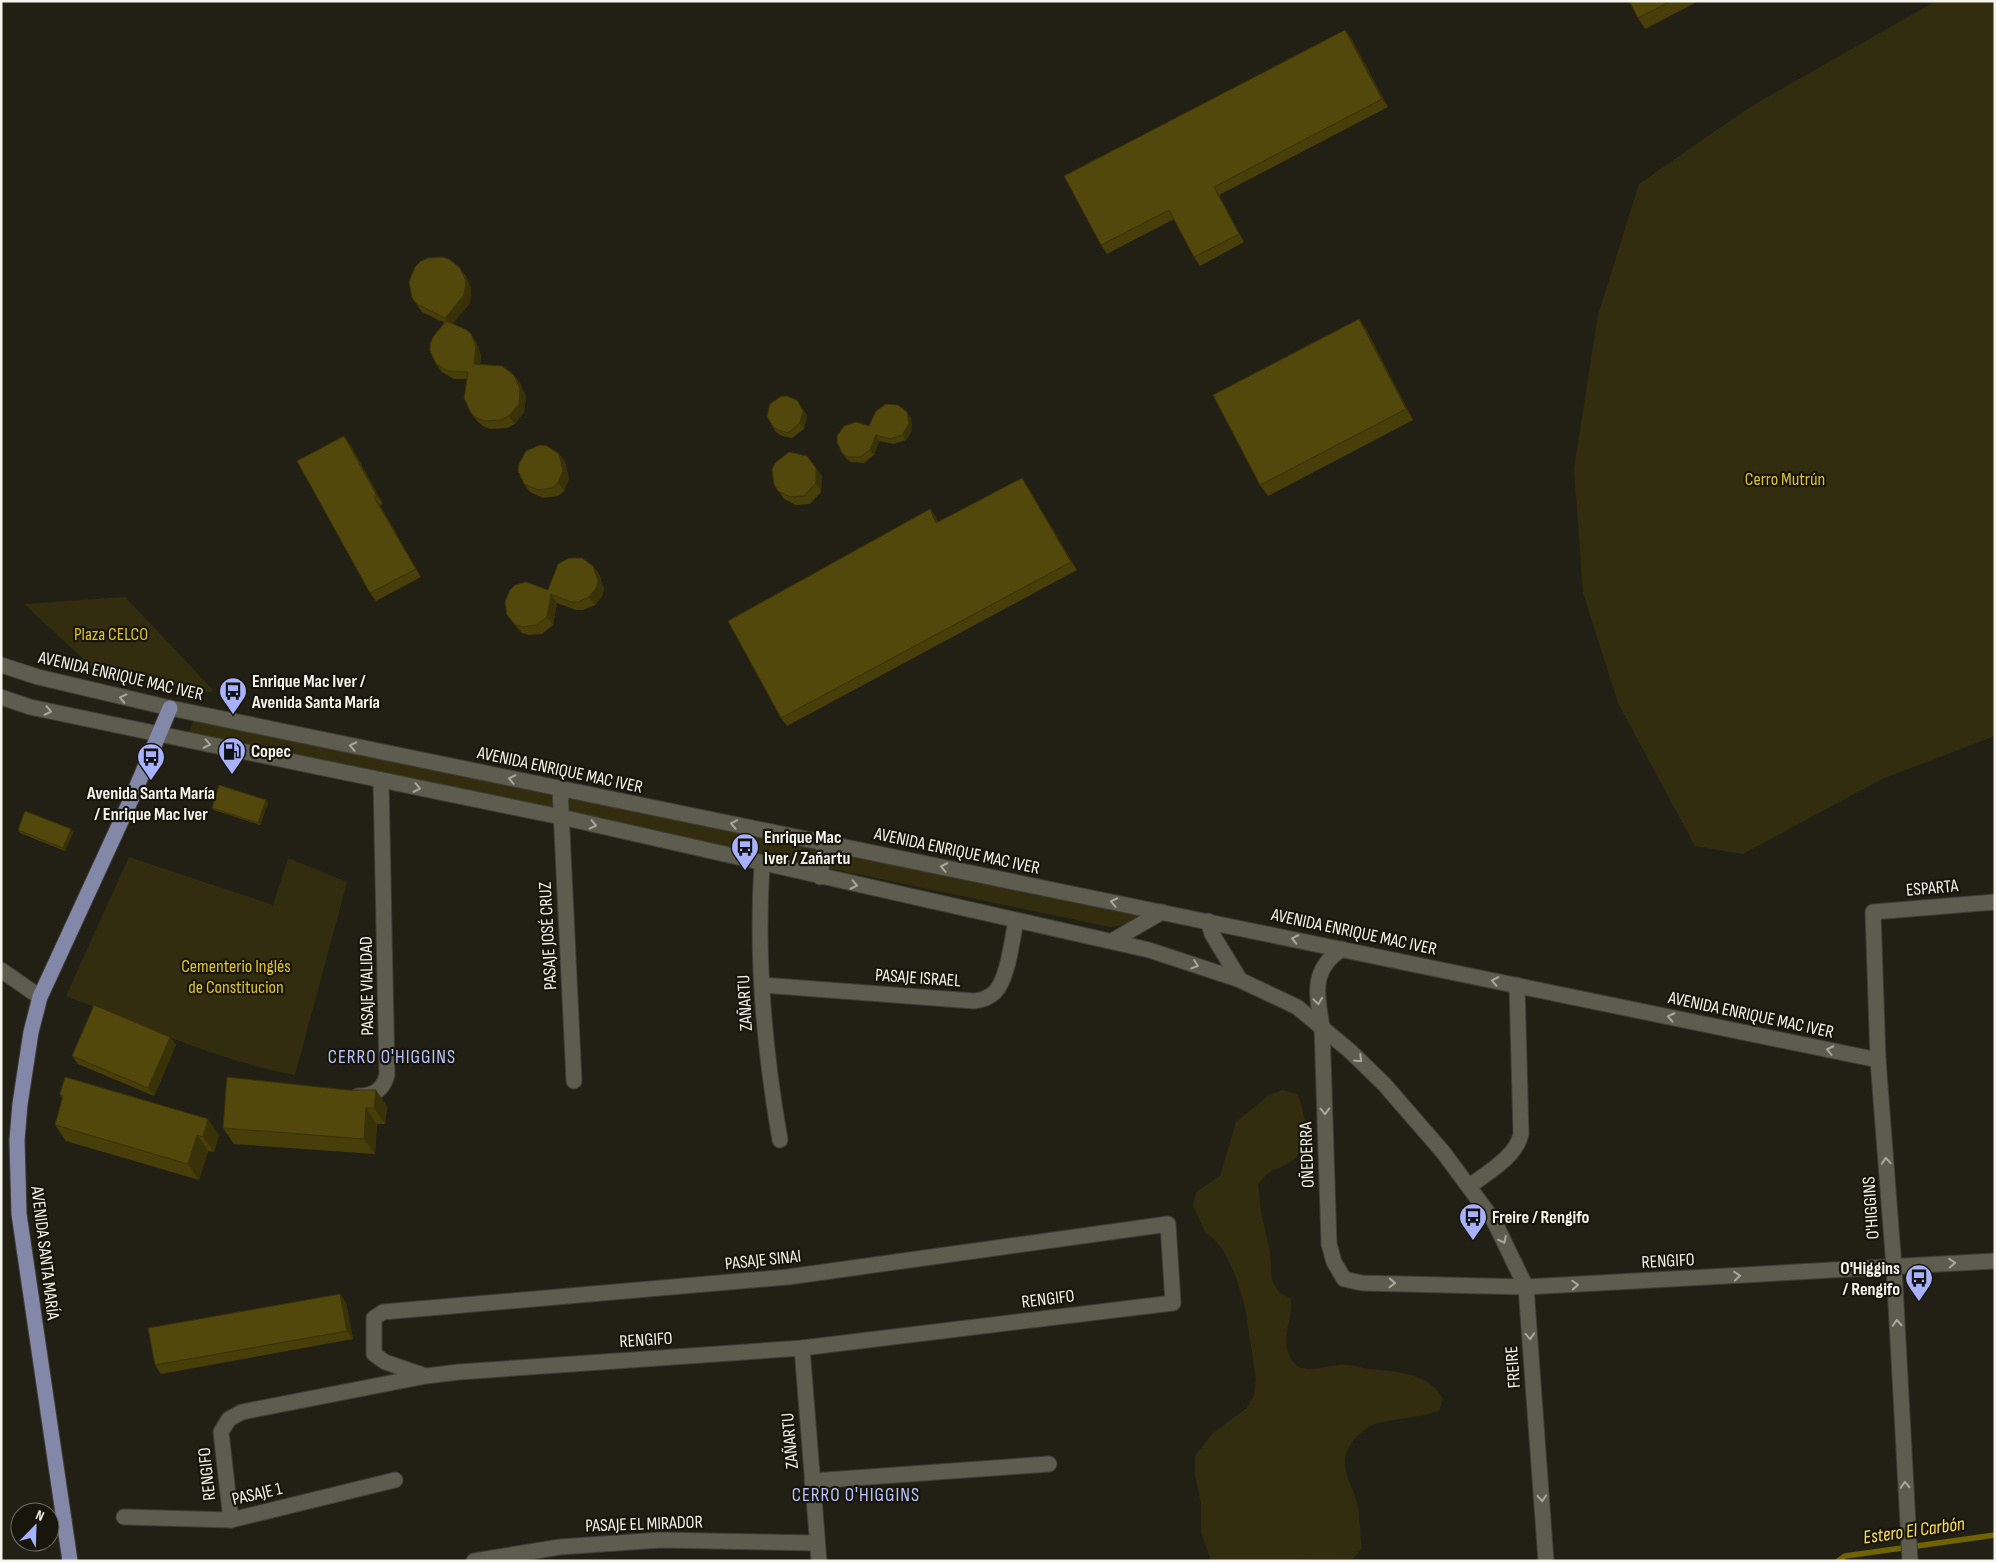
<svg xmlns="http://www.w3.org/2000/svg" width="1996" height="1562" viewBox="0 0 1996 1562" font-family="'Sofia Sans Condensed',sans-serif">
<rect width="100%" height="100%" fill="#222015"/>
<!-- green -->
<g fill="#332d0f">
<path d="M1936,1h59v735l-113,43 -139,75 -48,-8 -77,-143 -35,-110 -9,-124 24,-154 41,-131 111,-77z"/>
<path d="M125,597l89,94 -16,3 -108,-29 -66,-61z"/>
<path d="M195,717l929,196 19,3 -9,7 -24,4 -922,-193z"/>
<path d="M129,857l144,48 15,-47 59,24 -52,193c-79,-15 -155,-50 -229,-79z"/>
<path d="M1283,1090l14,4c9,18 14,52 -4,66 -16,12 -22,6 -35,25l3,27 9,40 2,29 7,11 12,7c2,19 -10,37 -2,56 10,23 32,11 50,10 10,-1 21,3 31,4 27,3 58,3 73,30l-4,12c-20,7 -41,7 -61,12 -17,5 -35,24 -33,43 1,13 9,24 12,37 4,15 2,29 5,45l-9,11 -142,2 -10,-29v-28l-6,-30v-18l18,-23 34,-25 7,-13 2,-16 -11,-72 -8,-27 -12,-27 -9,-12 -11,-9 -12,-26 3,-14 24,-16 16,-54 33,-27z"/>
</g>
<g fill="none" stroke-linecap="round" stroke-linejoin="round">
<!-- stream -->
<path stroke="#726301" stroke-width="5.5" d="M1838,1561l7,-5 150,-21"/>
<!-- minor casing -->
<g stroke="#3e3d36" stroke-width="17">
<g id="minor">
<path d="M560,789l14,292"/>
<path d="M762,864c-6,92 2,185 18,276"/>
<path d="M1,970l39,27"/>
<path d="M762,985l212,16c8,-1 15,-3 21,-9 13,-13 17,-53 21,-71"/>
<path d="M1322,1027l7,217 5,18 10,17 18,4 164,4"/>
<path d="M1878,1060l-5,-148 122,-10"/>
<path d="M358,1096c15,0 25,-6 29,-21l-6,-295"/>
<path d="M1470,1186c18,-14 46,-29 51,-52l-4,-149"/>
<path d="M802,1348l17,213"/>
<path d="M812,1481l237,-17"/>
<path d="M124,1517l107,3 164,-40"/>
<path d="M231,1520l-10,-88 8,-13 13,-7 184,-36 33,-4 343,-24 371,-45 -5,-79 -380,53 -405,35 -9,6v36l11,8 41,14"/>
<path d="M474,1561l86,-14 101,-7 156,3"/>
</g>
</g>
<!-- tertiary casing -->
<g stroke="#3e3d36" stroke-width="17">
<g id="tertiary">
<path d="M1,665l37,12 132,31"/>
<path d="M1,697l29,10 129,27"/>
<path d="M1526,1287l469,-26"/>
</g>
</g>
<!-- secondary casing -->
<g stroke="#3e3d36" stroke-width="17">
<g id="secondary">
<path d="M170,708l1708,352 16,207 16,294"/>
<path d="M159,734l402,83 588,133 91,30 57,27 53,44 34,33 59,68 51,69 32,66 20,274"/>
<path d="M820,877l5,-35"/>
<path d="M1208,921l4,13 28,46"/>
<path d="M1112,941l50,-29"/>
<path d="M1322,1027c-5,-33 -12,-57 20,-78"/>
</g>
</g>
<!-- primary casing -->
<g stroke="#3e3d36" stroke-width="17">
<path id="primary" d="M70,1561l-51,-347 -2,-74 3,-36 11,-72 9,-35 94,-204 36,-85"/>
</g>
<!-- minor -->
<use href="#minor" stroke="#5e5c4f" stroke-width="15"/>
<!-- tertiary -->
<use href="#tertiary" stroke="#5e5c4f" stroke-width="15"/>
<!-- secondary -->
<use href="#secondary" stroke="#5e5c4f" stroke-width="15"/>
<!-- primary -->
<use href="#primary" stroke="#8388a9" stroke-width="15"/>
</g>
<!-- wall -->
<g fill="#473e09">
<path d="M1629,1h70l-54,28 -7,-11z"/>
<path d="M1345,30l6,8 37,69 -169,88 25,47 -44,24 -6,-9 -20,-38 -67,35 -6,-9z"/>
<path d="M466,276l5,13 -1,14 -18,21 19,10 5,8 5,13 -1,9 34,11 6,8 6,14 -2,15 -9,12 -8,4 -17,1 -7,-3 -6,-5 -6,-8 -4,-34h-13l-12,-7 -6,-8 9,-41 -23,-11 -10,-14z"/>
<path d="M1359,319l7,10 47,91 -145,76 -8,-11z"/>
<path d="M801,406l6,10 -3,13 -12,9 -10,-2 -6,-4 -3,-5z"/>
<path d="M911,418l1,12 -6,10 -12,4 -15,-3 -5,14 -10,8 -13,-1 -5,-4 -4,-5 27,-27z"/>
<path d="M350,444l33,60 -3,1 41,72 -45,24 -6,-8z"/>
<path d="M559,454l6,8 4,17 -5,12 -6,5 -15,2 -13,-6 -6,-8z"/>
<path d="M822,476l-1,16 -11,12 -14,1 -12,-6 -10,-15z"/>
<path d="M1027,486l50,84 -290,156 -6,-8 149,-209 6,8 2,5z"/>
<path d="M599,574l5,15 -2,7 -7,9 -12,5h-7l-19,-7 -4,22 -11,9 -13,1 -7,-2 -9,-10 -6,-8 41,-25z"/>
<path d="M266,800l2,3 -8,22 -46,-15 -2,-2z"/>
<path d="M18,830l55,2 -8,19 -45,-18z"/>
<path d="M170,1037l6,8 -22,51 -76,-32 -6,-8z"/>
<path d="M227,1077l160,29 -2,18h-8l-2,30 -141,-10 -11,-16z"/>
<path d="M60,1094l159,41 -5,17 -6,-1 -9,29 -133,-39 -11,-16 7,-26z"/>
<path d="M346,1302l7,37 -192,35 -6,-9z"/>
</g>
<!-- shaded-wall -->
<g fill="#393208">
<path d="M1345,30l6,8 37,69 -6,-8z"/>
<path d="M1214,187l5,8 25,47 -5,-8z"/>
<path d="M460,268l6,8 5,13 -1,14 -20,23 -5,-8z"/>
<path d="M1359,319l7,10 47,91 -7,-11z"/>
<path d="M471,334l5,8 5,13 -2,17 -5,-8z"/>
<path d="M514,375l6,8 6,14 -2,15 -9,12 -6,-8z"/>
<path d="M797,400l10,16 -3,13 -4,-6z"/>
<path d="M907,412l4,6 1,12 -6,10 -4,-5z"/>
<path d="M876,435l3,6 -5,14 -4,-5z"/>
<path d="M344,436l6,8 33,60 -6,-8z"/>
<path d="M559,454l6,8 4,17 -5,12 -6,-8z"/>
<path d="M816,468l6,8 -1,16 -5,-9z"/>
<path d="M1022,478l5,8 50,84 -6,-8z"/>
<path d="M374,497l6,8 41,72 -5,-8z"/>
<path d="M930,509l6,8 6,14 -6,-8z"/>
<path d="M593,566l6,8 5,15 -2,7 -7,9 -6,-8z"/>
<path d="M551,594l6,9 -4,22 -6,-8z"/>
<path d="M266,800l2,3 -8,22 -2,-2z"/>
<path d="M71,829l2,3 -8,19 -2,-3z"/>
<path d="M170,1037l6,8 -22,51 -6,-8z"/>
<path d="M376,1090l11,16 -2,18 -11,-16z"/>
<path d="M366,1108l11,16 -2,30 -11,-15z"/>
<path d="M208,1119l11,16 -5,17 -11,-15z"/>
<path d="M197,1135l11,16 -9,29 -11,-16z"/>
<path d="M340,1294l6,8 7,37 -6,-8z"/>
</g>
<!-- building -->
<g fill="#52480b" stroke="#393208">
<path d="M1629,1h42l-33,17z"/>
<path d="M1345,30l37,69 -168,88 25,47 -45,23 -25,-47 -68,35 -37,-69z"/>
<path d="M442,257l7,2 11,9 6,13 -2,14 -19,23 -28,-14 -5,-6 -3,-16 6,-15 6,-6 7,-3z"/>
<path d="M1359,319l47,90 -146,76 -47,-90z"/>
<path d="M446,321l19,8 6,5 5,13 -2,17 28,2 12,9 6,14 -1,15 -10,12 -8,4 -16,1 -8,-3 -6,-5 -7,-15 4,-26 -20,-1 -12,-7 -6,-13v-7l3,-7z"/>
<path d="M786,396l11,4 6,11 -3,12 -12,10 -10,-3 -5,-3 -6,-11 3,-12 10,-7z"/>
<path d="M886,404l12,1 9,7 2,12 -7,11 -12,4 -14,-4 -6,15 -10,7h-13l-5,-4 -5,-11v-6l7,-10 12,-4 13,4 7,-15z"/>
<path d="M344,436l33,60 -3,1 42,72 -46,24 -73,-132z"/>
<path d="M540,445l7,1 12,8 4,17 -5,12 -6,5 -14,2 -14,-6 -6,-13 1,-7 7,-13z"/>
<path d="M789,452l18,4 9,12v15l-12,13 -14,1 -12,-6 -4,-7 -2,-14 3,-7z"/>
<path d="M1022,478l49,84 -290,156 -53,-97 202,-112 6,14z"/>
<path d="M569,558h13l11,8 5,15 -2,7 -7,9 -11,5h-7l-20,-8 -4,23 -10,8 -14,2 -7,-2 -9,-10 -2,-13 5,-12 5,-5 11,-3 22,8 10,-26z"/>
<path d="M219,785l47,15 -8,23 -46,-15z"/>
<path d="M25,811l46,18 -8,19 -45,-18z"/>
<path d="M94,1005l76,32 -22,51 -76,-32z"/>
<path d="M65,1077l143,42 -5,18 -6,-2 -9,29 -133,-39 8,-29 -3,-2z"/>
<path d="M227,1077l120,13h29l-2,18h-8l-2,31 -141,-11z"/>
<path d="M340,1294l7,37 -192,34 -7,-37z"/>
</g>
<!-- one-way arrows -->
<defs><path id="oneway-chevron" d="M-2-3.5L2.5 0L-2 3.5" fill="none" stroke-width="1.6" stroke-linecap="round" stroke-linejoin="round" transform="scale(1.25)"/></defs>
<g stroke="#aaa89e">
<use href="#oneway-chevron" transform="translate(123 698) rotate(-167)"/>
<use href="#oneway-chevron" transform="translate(48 711) rotate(12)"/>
<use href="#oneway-chevron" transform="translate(207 744) rotate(12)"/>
<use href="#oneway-chevron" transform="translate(353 746) rotate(-168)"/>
<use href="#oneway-chevron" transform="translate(512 779) rotate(-168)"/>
<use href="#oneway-chevron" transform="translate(417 788) rotate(12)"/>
<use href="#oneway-chevron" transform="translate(734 824) rotate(-169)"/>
<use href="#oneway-chevron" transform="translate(593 825) rotate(13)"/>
<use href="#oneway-chevron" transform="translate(944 867) rotate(-168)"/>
<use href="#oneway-chevron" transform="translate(854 885) rotate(12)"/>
<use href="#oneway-chevron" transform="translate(1114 902) rotate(-168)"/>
<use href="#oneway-chevron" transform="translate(1295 939) rotate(-168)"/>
<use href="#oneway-chevron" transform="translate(1195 965) rotate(19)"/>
<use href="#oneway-chevron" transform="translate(1495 981) rotate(-168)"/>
<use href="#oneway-chevron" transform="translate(1318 1001) rotate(82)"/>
<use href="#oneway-chevron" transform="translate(1671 1017) rotate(-168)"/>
<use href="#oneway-chevron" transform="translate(1830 1050) rotate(-168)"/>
<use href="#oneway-chevron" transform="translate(1359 1059) rotate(44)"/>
<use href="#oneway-chevron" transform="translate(1325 1111) rotate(88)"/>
<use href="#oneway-chevron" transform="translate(1886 1161) rotate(-94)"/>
<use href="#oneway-chevron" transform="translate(1503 1240) rotate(64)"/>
<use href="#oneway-chevron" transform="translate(1952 1263) rotate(-4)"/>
<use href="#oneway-chevron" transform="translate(1737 1276) rotate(-3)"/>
<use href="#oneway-chevron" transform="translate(1392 1283) rotate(2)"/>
<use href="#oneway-chevron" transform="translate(1575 1285) rotate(-3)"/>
<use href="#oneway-chevron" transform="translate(1897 1323) rotate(-93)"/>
<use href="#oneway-chevron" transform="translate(1530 1336) rotate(86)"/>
<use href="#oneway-chevron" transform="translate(1905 1485) rotate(-93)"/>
<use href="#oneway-chevron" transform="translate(1542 1498) rotate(86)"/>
</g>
<!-- icons -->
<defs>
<g id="bus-pin" transform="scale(1.4375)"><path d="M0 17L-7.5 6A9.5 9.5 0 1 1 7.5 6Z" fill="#a7b1fc" stroke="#18160c"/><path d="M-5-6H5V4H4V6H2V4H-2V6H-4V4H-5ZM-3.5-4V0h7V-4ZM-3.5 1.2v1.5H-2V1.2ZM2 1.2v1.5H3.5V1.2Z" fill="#111"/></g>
<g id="fuel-pin" transform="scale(1.4375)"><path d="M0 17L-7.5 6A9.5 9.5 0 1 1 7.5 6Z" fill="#a7b1fc" stroke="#18160c"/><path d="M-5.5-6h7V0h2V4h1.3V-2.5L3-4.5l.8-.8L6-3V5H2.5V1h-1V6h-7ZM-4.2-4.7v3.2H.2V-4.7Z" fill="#111"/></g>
</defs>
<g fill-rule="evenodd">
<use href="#bus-pin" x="233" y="691"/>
<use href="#fuel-pin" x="232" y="751"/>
<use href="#bus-pin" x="151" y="757"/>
<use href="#bus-pin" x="745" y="847"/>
<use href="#bus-pin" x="1473" y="1217"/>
<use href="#bus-pin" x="1919" y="1278"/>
</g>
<g text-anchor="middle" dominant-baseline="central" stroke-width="4.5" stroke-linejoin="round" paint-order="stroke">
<!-- park labels -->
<g font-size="18" fill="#ddc42d" stroke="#18160c">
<text x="1785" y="479">Cerro Mutrún</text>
<text x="111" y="634">Plaza CELCO</text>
<text x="236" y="966">Cementerio Inglés<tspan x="236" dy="21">de Constitucion</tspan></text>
</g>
<!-- street labels -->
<g font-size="18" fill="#f5f4ed" stroke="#18160c">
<text transform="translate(121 676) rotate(13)">AVENIDA ENRIQUE MAC IVER</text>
<text transform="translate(560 770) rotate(12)">AVENIDA ENRIQUE MAC IVER</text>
<text transform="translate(957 851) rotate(12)">AVENIDA ENRIQUE MAC IVER</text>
<text transform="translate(1932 888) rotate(-5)">ESPARTA</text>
<text transform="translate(1354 932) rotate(12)">AVENIDA ENRIQUE MAC IVER</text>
<text transform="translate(548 936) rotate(-93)">PASAJE JOSÉ CRUZ</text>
<text transform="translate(918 978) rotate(4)">PASAJE ISRAEL</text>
<text transform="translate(367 986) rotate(-91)">PASAJE VIALIDAD</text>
<text transform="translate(745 1003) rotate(-93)">ZAÑARTU</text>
<text transform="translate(1751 1015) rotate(12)">AVENIDA ENRIQUE MAC IVER</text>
<text transform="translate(1307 1155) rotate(-92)">OÑEDERRA</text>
<text transform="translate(1871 1208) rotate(-94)">O'HIGGINS</text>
<text transform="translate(45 1253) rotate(83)">AVENIDA SANTA MARÍA</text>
<text transform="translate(763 1260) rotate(-6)">PASAJE SINAI</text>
<text transform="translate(1668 1261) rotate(-3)">RENGIFO</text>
<text transform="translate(1048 1299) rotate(-7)">RENGIFO</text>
<text transform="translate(646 1340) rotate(-4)">RENGIFO</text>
<text transform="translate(1513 1367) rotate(-94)">FREIRE</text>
<text transform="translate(790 1441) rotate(-95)">ZAÑARTU</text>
<text transform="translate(207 1474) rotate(-96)">RENGIFO</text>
<text transform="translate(257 1494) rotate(-13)">PASAJE 1</text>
<text transform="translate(644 1524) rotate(-2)">PASAJE EL MIRADOR</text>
</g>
<!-- poi labels -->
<g font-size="18" font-weight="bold" fill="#f5f4ed" stroke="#18160c" text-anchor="start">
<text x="252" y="681">Enrique Mac Iver /<tspan x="252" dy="21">Avenida Santa María</tspan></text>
<text x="251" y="751">Copec</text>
<text x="151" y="793" text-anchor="middle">Avenida Santa María<tspan x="151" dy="21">/ Enrique Mac Iver</tspan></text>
<text x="764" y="837">Enrique Mac<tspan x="764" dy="21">Iver / Zañartu</tspan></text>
<text x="1492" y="1217">Freire / Rengifo</text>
<text x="1900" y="1268" text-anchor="end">O'Higgins<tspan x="1900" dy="21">/ Rengifo</tspan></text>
</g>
<!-- neighbourhood labels -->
<g font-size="19" letter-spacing="1" fill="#bbc3fc" stroke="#18160c">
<text x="392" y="1057">CERRO O'HIGGINS</text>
<text x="856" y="1495">CERRO O'HIGGINS</text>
</g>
<!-- water labels -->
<g font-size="19" font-style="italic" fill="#fae053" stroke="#18160c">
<text transform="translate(1914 1531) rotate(-8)">Estero El Carbón</text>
</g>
</g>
<!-- border -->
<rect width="1996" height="1562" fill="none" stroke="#f5f4ed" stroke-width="5"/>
<!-- north arrow -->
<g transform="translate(35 1527) rotate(23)"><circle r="24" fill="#18160c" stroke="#706f66"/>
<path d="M0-4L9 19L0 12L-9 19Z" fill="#a7b1fc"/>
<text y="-8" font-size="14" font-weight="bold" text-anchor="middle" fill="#f5f4ed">N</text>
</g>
</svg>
